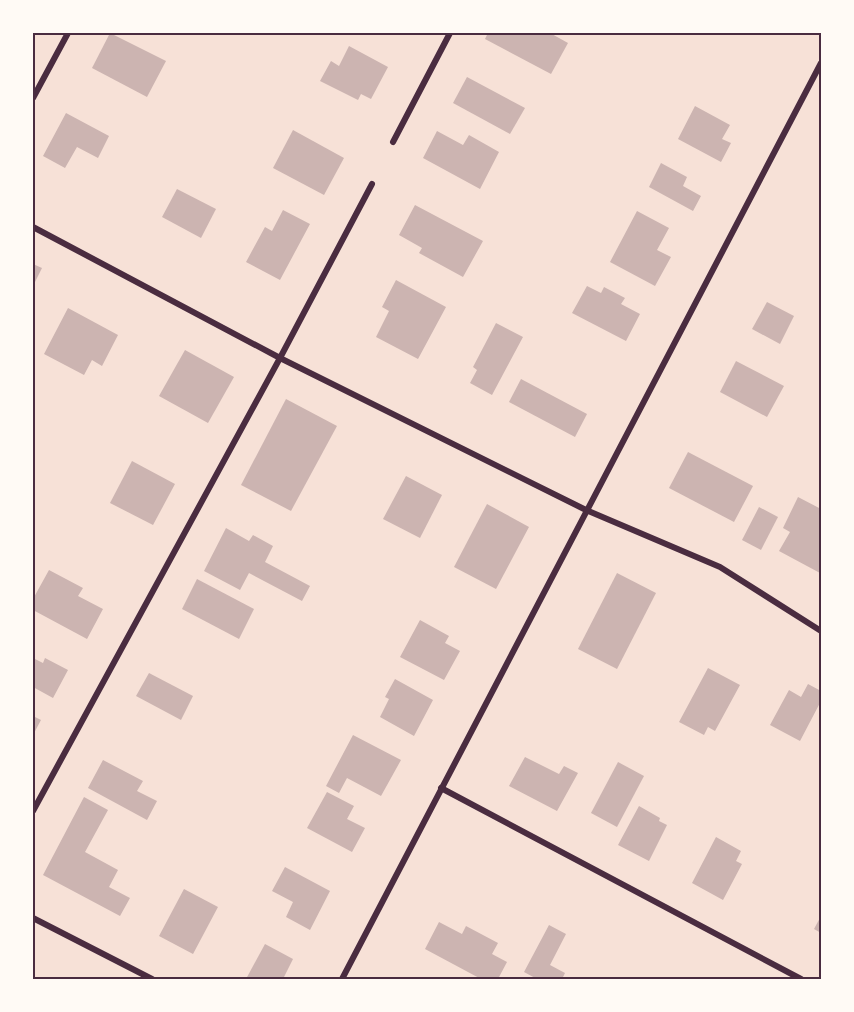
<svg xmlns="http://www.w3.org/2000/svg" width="854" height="1012" viewBox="0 0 854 1012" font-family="'DejaVu Sans',sans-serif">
<rect width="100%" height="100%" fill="#f7e1d7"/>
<!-- building -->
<g fill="#ccb4b1">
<path d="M110,33l56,28 -19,36 -55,-29z"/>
<path d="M488,33h62l18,10 -17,31 -66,-35z"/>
<path d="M349,46l39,21 -17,32 -10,-5 -3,6 -38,-19 11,-20 8,5z"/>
<path d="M467,77l58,31 -15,26 -57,-31z"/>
<path d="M695,106l35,19 -8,14 9,4 -10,19 -43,-23z"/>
<path d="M66,113l43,23 -11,22 -21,-11 -12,21 -22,-12z"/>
<path d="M293,130l51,28 -20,37 -51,-27z"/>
<path d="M437,131l26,14 6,-10 30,17 -19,37 -57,-31z"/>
<path d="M661,163l26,14 -4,9 18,10 -8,15 -44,-24z"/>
<path d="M177,189l39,20 -15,29 -39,-21z"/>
<path d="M415,205l68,36 -20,36 -44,-24 3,-5 -23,-13z"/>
<path d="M283,210l27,14 -30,56 -34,-18 19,-35 7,4z"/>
<path d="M637,211l32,17 -12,22 14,7 -16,29 -45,-24z"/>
<path d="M33,264l9,4 -9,18z"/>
<path d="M396,280l50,27 -28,52 -42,-22 13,-26 -7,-4z"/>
<path d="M587,286l14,7 3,-6 21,11 -4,6 19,10 -14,27 -54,-28z"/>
<path d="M767,302l27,14 -14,28 -28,-15z"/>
<path d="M68,308l50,27 -16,31 -10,-6 -8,15 -40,-21z"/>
<path d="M496,323l27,14 -31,58 -22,-12 7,-13 -4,-3z"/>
<path d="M185,350l49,27 -26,46 -49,-27z"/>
<path d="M736,361l48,25 -17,31 -47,-25z"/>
<path d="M521,379l66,35 -12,23 -66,-35z"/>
<path d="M286,399l51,27 -46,85 -50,-26z"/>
<path d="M688,452l65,34 -19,36 -65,-34z"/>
<path d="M132,461l43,23 -22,41 -43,-22z"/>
<path d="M406,476l36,19 -22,43 -37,-19z"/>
<path d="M798,497l23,12 -1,64 -41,-22 11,-19 -7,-4z"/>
<path d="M487,504l42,23 -33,62 -42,-22z"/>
<path d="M759,507l19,10 -17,33 -19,-10z"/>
<path d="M226,528l23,13 4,-6 20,11 -8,16 45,24 -8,15 -53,-28 -9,17 -36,-19z"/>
<path d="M49,570l34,18 -5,8 25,13 -16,30 -54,-29v-11z"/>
<path d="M617,573l39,20 -39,76 -39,-20z"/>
<path d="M197,579l57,30 -15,30 -57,-30z"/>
<path d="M420,620l29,16 -4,7 15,8 -16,29 -44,-23z"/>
<path d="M33,658l10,5 2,-5 23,12 -15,28 -20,-11z"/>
<path d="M708,668l32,17 -25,46 -7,-4 -4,8 -25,-13z"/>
<path d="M149,673l44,23 -12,24 -45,-24z"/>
<path d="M395,679l38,21 -19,36 -34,-19 9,-18 -4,-2z"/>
<path d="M808,684l13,7v10l-21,40 -30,-16 19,-35 12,7z"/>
<path d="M33,716l8,4 -8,15z"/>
<path d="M353,735l48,25 -20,36 -34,-18 -8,15 -13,-7z"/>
<path d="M525,757l34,17 5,-8 14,7 -21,38 -48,-25z"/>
<path d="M103,760l40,21 -6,10 20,10 -10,19 -59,-32z"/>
<path d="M618,762l26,14 -27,51 -26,-14z"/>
<path d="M327,792l27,14 -7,13 18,9 -13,24 -45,-24z"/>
<path d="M84,797l24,13 -23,42 33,18 -9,17 21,11 -10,18 -77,-41z"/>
<path d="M639,806l21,12 -1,3 8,4 -18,36 -31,-16z"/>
<path d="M716,837l25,14 -5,10 6,3 -19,36 -31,-17z"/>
<path d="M285,867l45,24 -20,39 -24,-13 7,-15 -21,-11z"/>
<path d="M184,889l34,18 -25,47 -34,-18z"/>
<path d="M821,916v17l-7,-4z"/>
<path d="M439,922l23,12 4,-8 32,17 -6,11 15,8 -9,17h-17l-56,-30z"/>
<path d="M549,925l17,9 -16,31 15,8 -3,6h-25l-13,-7z"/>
<path d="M265,944l28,15 -10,20h-37z"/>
</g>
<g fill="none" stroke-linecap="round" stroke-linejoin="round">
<!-- minor -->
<g stroke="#4a2c40" stroke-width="6">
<path d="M33,98l35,-65"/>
<path d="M393,142l57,-109"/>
<path d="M33,227l247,131 306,152 134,57 101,64"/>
<path d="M441,788l360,191"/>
<path d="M33,811l247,-453 92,-174"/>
<path d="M33,918l119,61"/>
<path d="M342,979l479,-916"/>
</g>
</g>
<!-- border -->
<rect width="854" height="1012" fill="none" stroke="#fffaf5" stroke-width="69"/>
<rect x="34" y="34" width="786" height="944" fill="none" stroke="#4a2c40" stroke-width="2"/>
</svg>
